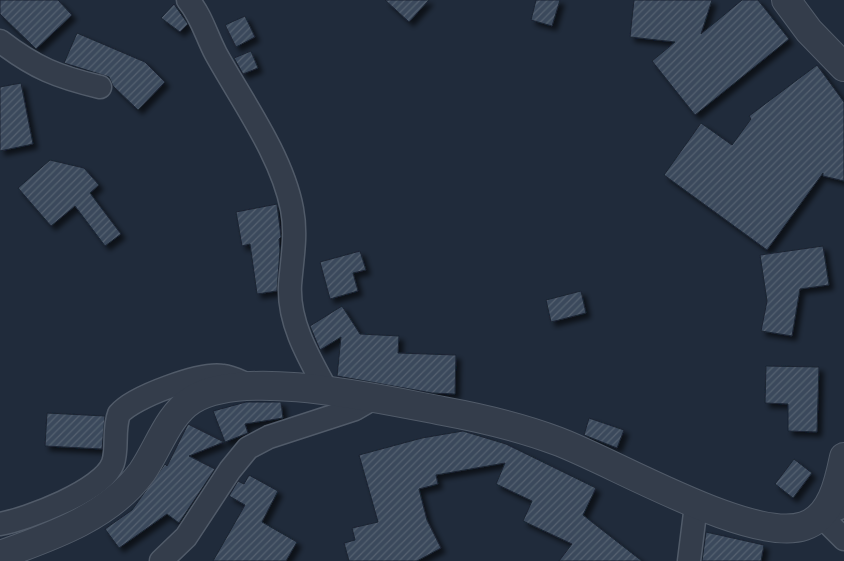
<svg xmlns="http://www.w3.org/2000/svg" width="844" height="561" viewBox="0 0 844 561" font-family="Karla,sans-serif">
<defs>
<pattern id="building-hatch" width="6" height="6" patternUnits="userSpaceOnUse" patternTransform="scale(1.25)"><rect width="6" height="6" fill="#3b495b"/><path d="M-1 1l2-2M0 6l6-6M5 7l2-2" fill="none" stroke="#556171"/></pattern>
<filter id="shadow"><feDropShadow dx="4.5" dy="4.5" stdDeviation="2.5" flood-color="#0009"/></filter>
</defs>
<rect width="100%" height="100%" fill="#202b3b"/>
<!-- building -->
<g fill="url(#building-hatch)" stroke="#1b2432" filter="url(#shadow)">
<path d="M0,0h58l14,15 -36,34 -36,-35z"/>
<path d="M385,0h44l-20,22z"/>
<path d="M536,0h24l-8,26 -21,-6z"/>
<path d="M634,0h78l-11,34 41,-34h16l31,39 -94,76 -43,-54 23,-19 -45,-5z"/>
<path d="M174,4l14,20 -8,8 -19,-14z"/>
<path d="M245,16l10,21 -19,10 -11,-22z"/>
<path d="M77,33l68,29 20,20 -27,28 -25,-24 -4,-9 -45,-14z"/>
<path d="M251,51l7,17 -15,6 -9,-16z"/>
<path d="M817,65l27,37v79l-21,-5v-3l-56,77 -103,-75 37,-52 31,22 19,-26 -2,-3z"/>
<path d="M21,83l12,61 -33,7v-64z"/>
<path d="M50,160l34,8 15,17 -9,8 31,41 -16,12 -30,-40 -24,20 -33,-38z"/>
<path d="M277,204l4,33 -2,2 1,11 -3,41 -20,3 -7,-50 -8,2 -6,-34z"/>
<path d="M823,246l6,39 -29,4 -8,47 -31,-5 6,-30 -7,-46z"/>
<path d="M360,251l6,19 -13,3 5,18 -28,8 -10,-37z"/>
<path d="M581,291l5,22 -35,9 -5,-22z"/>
<path d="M342,306l18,28 39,2 -1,17 58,2 -1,39 -23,-1 -95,-17 4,-39 -21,13 -10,-24z"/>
<path d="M766,366l53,1 -2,65 -29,-1v-27l-23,-1z"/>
<path d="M246,402h35l2,16 -38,6 3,9 -23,9 -12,-31z"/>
<path d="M47,413l58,3 -3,33 -57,-3z"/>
<path d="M589,418l35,12 -7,18 -33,-13z"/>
<path d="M188,424l36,18 -35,14 26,13 -36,54 -12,-9 -48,34 -14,-19 27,-19 33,-46 2,2z"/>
<path d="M463,431l43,13 90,44 -13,27 59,46h-83l13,-17 -49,-23 9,-20 -36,-17 9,-21 -69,12 2,9 -19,5 8,31 14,28 -24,13h-68l-5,-18 11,-3 -3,-12 26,-6 -19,-67 63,-17z"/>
<path d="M794,459l18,14 -19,25 -18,-14z"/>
<path d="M249,475l29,16 -16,31 35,20 -11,19h-73l32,-56 -16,-9 9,-15 6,3z"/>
<path d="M706,532l58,13 -3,16h-59z"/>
</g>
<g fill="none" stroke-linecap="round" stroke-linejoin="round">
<!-- minor casing -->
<g stroke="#515b69" stroke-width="25">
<g id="minor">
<path d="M188,0c14,17 18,35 28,54 26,47 66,102 76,155 5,26 0,50 -2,76 -2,38 19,73 37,106"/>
<path d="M0,41c35,27 58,36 100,46"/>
<path d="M844,506l-23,10 23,23"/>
<path d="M0,524c27,-5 103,-33 113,-61 5,-15 0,-33 6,-49 14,-17 82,-42 104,-38 9,1 18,6 26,9"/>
<path d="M161,561l25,-24 44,-67 18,-22 21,-11 86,-28 19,-11"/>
<path d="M689,561l7,-56"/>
</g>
</g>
<!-- tertiary casing -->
<g stroke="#515b69" stroke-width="30">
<g id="tertiary">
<path d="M786,0l23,31 35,36"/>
<path d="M0,555c50,-18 109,-38 142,-83 16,-23 26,-57 50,-72 52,-33 191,0 251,11 38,7 77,16 114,30 55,20 194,103 247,85 28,-9 35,-45 40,-69"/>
</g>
</g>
<!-- minor -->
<use href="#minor" stroke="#343d4b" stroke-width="22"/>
<!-- tertiary -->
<use href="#tertiary" stroke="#343d4b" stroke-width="28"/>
</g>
</svg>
